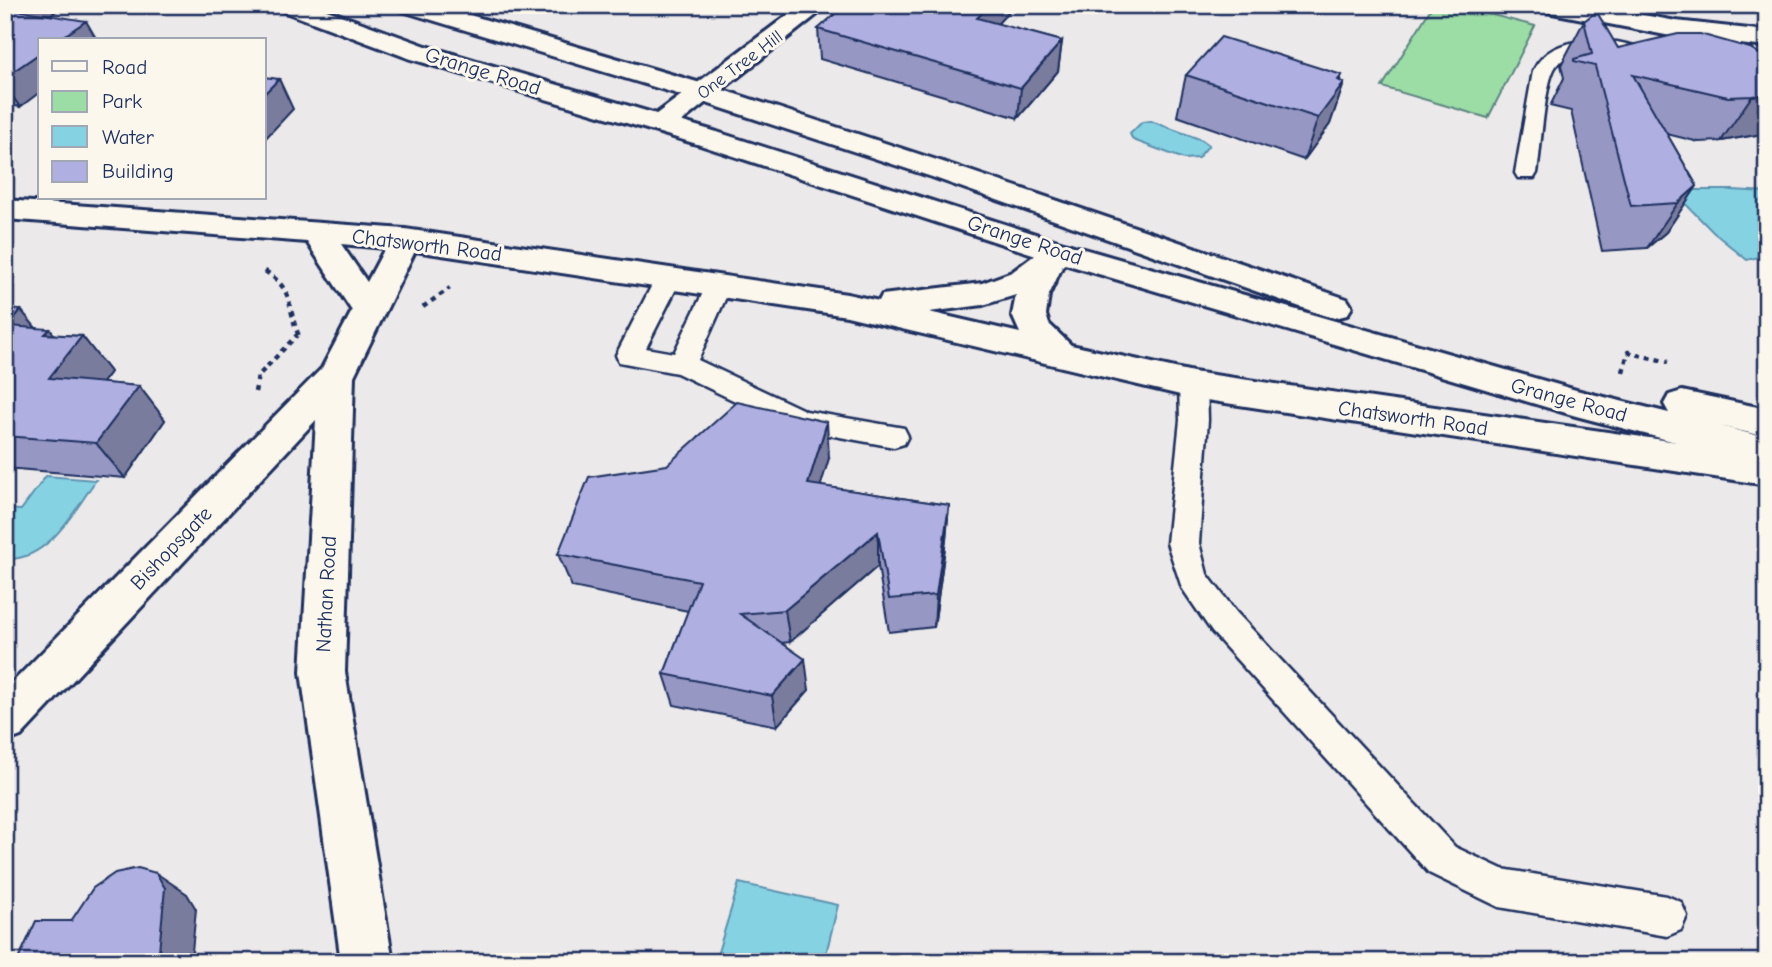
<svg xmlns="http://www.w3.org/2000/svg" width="1772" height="967" viewBox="0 0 1772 967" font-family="'Comic Neue',sans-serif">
<rect width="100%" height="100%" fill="#ece9ea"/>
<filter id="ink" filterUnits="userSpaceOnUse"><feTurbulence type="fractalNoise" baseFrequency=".0143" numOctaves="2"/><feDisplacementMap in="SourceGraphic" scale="14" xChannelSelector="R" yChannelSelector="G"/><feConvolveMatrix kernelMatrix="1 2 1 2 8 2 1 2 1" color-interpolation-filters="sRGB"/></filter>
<g filter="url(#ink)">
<!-- green -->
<path fill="#9cdca5" stroke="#5c8682" stroke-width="2" d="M1433,5h21l81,21 -47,92 -106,-31z"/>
<!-- water -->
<g fill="#85d2e3" stroke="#5b91ae" stroke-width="2">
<path d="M1151,121l51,19 7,5 -11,13 -14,1 -51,-19 -3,-6 12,-12z"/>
<path d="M1672,190h60l35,2v63l-20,5 -34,-28z"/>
<path d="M46,476l50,4c-21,30 -48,82 -91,79v-50l16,1z"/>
<path d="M739,883l99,22 -14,57h-109z"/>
</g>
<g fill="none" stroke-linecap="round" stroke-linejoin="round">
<!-- lane casing -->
<g stroke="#1b2f5e" stroke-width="5">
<g id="lane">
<path d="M1585,40l32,2 50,11 3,4 -3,4 -7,2c-26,-6 -84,-23 -104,3 -12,16 -15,84 -19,107l-3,5h-16l-3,-5 18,-102c11,-22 29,-27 52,-31z"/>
<path d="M668,271l9,2 4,6 -35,69 28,5 35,-73 9,-2 9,2 4,6 -33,74 108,51 98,17 4,8 -4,8 -10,3 -103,-19 -114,-55 -58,-11 -3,-7 39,-76 4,-6z"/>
<path d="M1193,375l10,3 4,7 1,35 -9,123 8,31 29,38 219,235 47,22 165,27 14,6 6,14 -6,14 -14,6 -168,-29 -70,-34 -217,-241 -30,-44 -15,-45 13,-123 -1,-35 4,-7z"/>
</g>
</g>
<!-- street casing -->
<g stroke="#1b2f5e" stroke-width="6">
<g id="street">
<path d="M801,5h28l-158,125 -10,2 -10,-2 -4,-6 4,-6z"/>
<path d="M1535,5h54l87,16 91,10v16l-91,-10 -129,-25 -9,-2z"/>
<path d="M5,200l400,29 442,65 32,7 3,-6 100,-12 30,-11 36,-27 11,-3 11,3 5,7 -13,15 -13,28 -3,20 3,9 22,21 122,27 574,83v30l-574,-87 -346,-82 -432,-65 -61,125 -9,296 48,290h-52l-40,-290 15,-252 -295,316 -16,6v-52l317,-322 30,-57 -45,-69 -302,-23zM341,244l44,4 -18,34zM1016,295l-4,20 8,18 -91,-21 54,-7z"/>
</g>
</g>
<!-- primary casing -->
<g stroke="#1b2f5e" stroke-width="6">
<g id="primary">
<path d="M277,5h36l113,41 291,86 353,113 506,145 93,23 -5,-9 5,-9 13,-4 85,18v28l-47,-11 47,12v28l-191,-50 -528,-157 -351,-115 -289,-86 -128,-48z"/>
<path d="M396,5h40l278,82 238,78 395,134 5,8 -5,8 -12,3 -12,-3 -391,-138 -238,-78 -295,-89z"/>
</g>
</g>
<!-- path -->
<g stroke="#1b2f5e" stroke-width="4.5" stroke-dasharray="5 5" stroke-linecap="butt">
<path d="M265,271c31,20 21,36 34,65"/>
<path d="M423,307l27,-19"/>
<path d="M1623,372l5,-20 40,10"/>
<path d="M255,392l3,-16 39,-41"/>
</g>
<!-- lane -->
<use href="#lane" fill="#fbf7ec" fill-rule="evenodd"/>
<!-- street -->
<use href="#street" fill="#fbf7ec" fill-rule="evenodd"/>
<!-- primary -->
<use href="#primary" fill="#fbf7ec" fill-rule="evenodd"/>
</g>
<!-- wall -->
<g fill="#9697c2" stroke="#1b2f5e" stroke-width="2">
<path d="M5,5h60l-15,10 -30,92 -15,-3z"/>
<path d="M1012,8l-15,16 65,17 -4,30 -40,47 -198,-59 -2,-30z"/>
<path d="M1584,21l34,27h132l12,86 -41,7 -22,1 -32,-8 30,52 -31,46 -19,16 -45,3 -31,-140 -21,-5 14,-28 -3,-13z"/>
<path d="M1186,75l154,6 4,2 -14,41 -26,36 -127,-44z"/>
<path d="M5,309l31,19 18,7 28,1 28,36 -8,11 37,3 26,34 -40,58 -120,-10z"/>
<path d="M829,458l-9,28 129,19 -3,35 -12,87 -45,5 -11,-66 -88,76 -9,1 28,47 -32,36 -103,-21 -10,-31 24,-63 -116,-24 -14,-33z"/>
</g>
<!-- shaded-wall -->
<g fill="#7a7b9e" stroke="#1b2f5e" stroke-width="2">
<path d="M8,5h57l-44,30 -16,-24v-4z"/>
<path d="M990,5h22v3l-37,40 2,-30z"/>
<path d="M86,21l11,19h-39z"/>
<path d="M1062,41l-4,30 -40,47 3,-30z"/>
<path d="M40,53v39l-20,15 -15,-21v-9z"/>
<path d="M1342,75l-8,21 10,-13 -14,41 -26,36 14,-42 20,-38z"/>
<path d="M279,79l14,30 -29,31v-46z"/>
<path d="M1767,94v33l-5,7 -41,7 31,-45z"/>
<path d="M1697,186l-31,46 -19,16 31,-45z"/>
<path d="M21,310l29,35 -43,-19z"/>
<path d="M50,329l19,24 13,-17 28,36 -31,41 -30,-35 -4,-44z"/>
<path d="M139,386l26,34 -40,58 -29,-35z"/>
<path d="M827,422l2,36 -18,60 -3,-34z"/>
<path d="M949,505l-3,35 -12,87 2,-32z"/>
<path d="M878,532v34l-88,76 -5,-32z"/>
<path d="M805,659l4,31 -32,36 -5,-30z"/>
<path d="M156,873l31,21 9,15 -5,53h-33z"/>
</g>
<!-- building -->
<g fill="#afb0e1" stroke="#1b2f5e" stroke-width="2">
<path d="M845,5h145l-13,13 85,23 -41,47 -203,-59z"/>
<path d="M5,8l81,13 -28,19h-18v13l-35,24z"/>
<path d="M1598,14l20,34 60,-14h22l50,14 17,10v36l-15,2 -24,1 -95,-22 64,111 -19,17 -47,3 -36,-140 -21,-5v-2l18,-5 -8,-33 8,-6z"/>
<path d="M1221,37l121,38 -4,5 6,3 -26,35 -132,-43z"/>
<path d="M264,77l15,2 -15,15z"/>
<path d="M5,309l16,1 -14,16 43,3 -5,5 37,2 -33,42 90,8 -43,57 -91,-7z"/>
<path d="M737,402l90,20 -19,62 141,21 -13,90 -47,4 -11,-67 -93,78 -45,4 65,45 -33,37 -108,-22 35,-93 -141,-27 31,-77 78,-12z"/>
<path d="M138,868l18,5 9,15 -7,74h-141l19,-41h35l22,-33 22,-15z"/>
</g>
</g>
<g text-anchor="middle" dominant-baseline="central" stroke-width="6" stroke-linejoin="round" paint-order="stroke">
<!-- far-street labels -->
<g font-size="18" fill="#1b2f5e" stroke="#fbf7ec">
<text transform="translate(740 65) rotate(-37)">One Tree Hill</text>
</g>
<!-- street labels -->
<g font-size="21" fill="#1b2f5e" stroke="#fbf7ec">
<text transform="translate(483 71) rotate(17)">Grange Road</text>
<text transform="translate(1025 240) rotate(18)">Grange Road</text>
<text transform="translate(427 245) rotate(7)">Chatsworth Road</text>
<text transform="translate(1569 400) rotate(15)">Grange Road</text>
<text transform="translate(1413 418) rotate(8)">Chatsworth Road</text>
<text transform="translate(171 548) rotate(-46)">Bishopsgate</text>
<text transform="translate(326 594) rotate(-87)">Nathan Road</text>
</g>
</g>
<!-- margin -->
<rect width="1772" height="967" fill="none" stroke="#fbf7ec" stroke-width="28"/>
<rect x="14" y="14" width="1744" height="939" fill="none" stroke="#1b2f5e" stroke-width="2.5" filter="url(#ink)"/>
<!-- legend -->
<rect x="38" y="38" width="228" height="161" fill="#fbf7ec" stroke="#a1a7b3" stroke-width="2"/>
<rect x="52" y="61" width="35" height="10" fill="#fbf7ec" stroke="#a1a7b3" stroke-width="2"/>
<text x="102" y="74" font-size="21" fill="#1b2f5e">Road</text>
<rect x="52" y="91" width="35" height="21" fill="#9cdca5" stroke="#a1a7b3" stroke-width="2"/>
<text x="102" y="108" font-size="21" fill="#1b2f5e">Park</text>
<rect x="52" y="126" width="35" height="21" fill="#85d2e3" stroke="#a1a7b3" stroke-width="2"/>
<text x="102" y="144" font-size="21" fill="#1b2f5e">Water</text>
<rect x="52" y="161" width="35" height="21" fill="#afb0e1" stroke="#a1a7b3" stroke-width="2"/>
<text x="102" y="178" font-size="21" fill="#1b2f5e">Building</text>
</svg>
